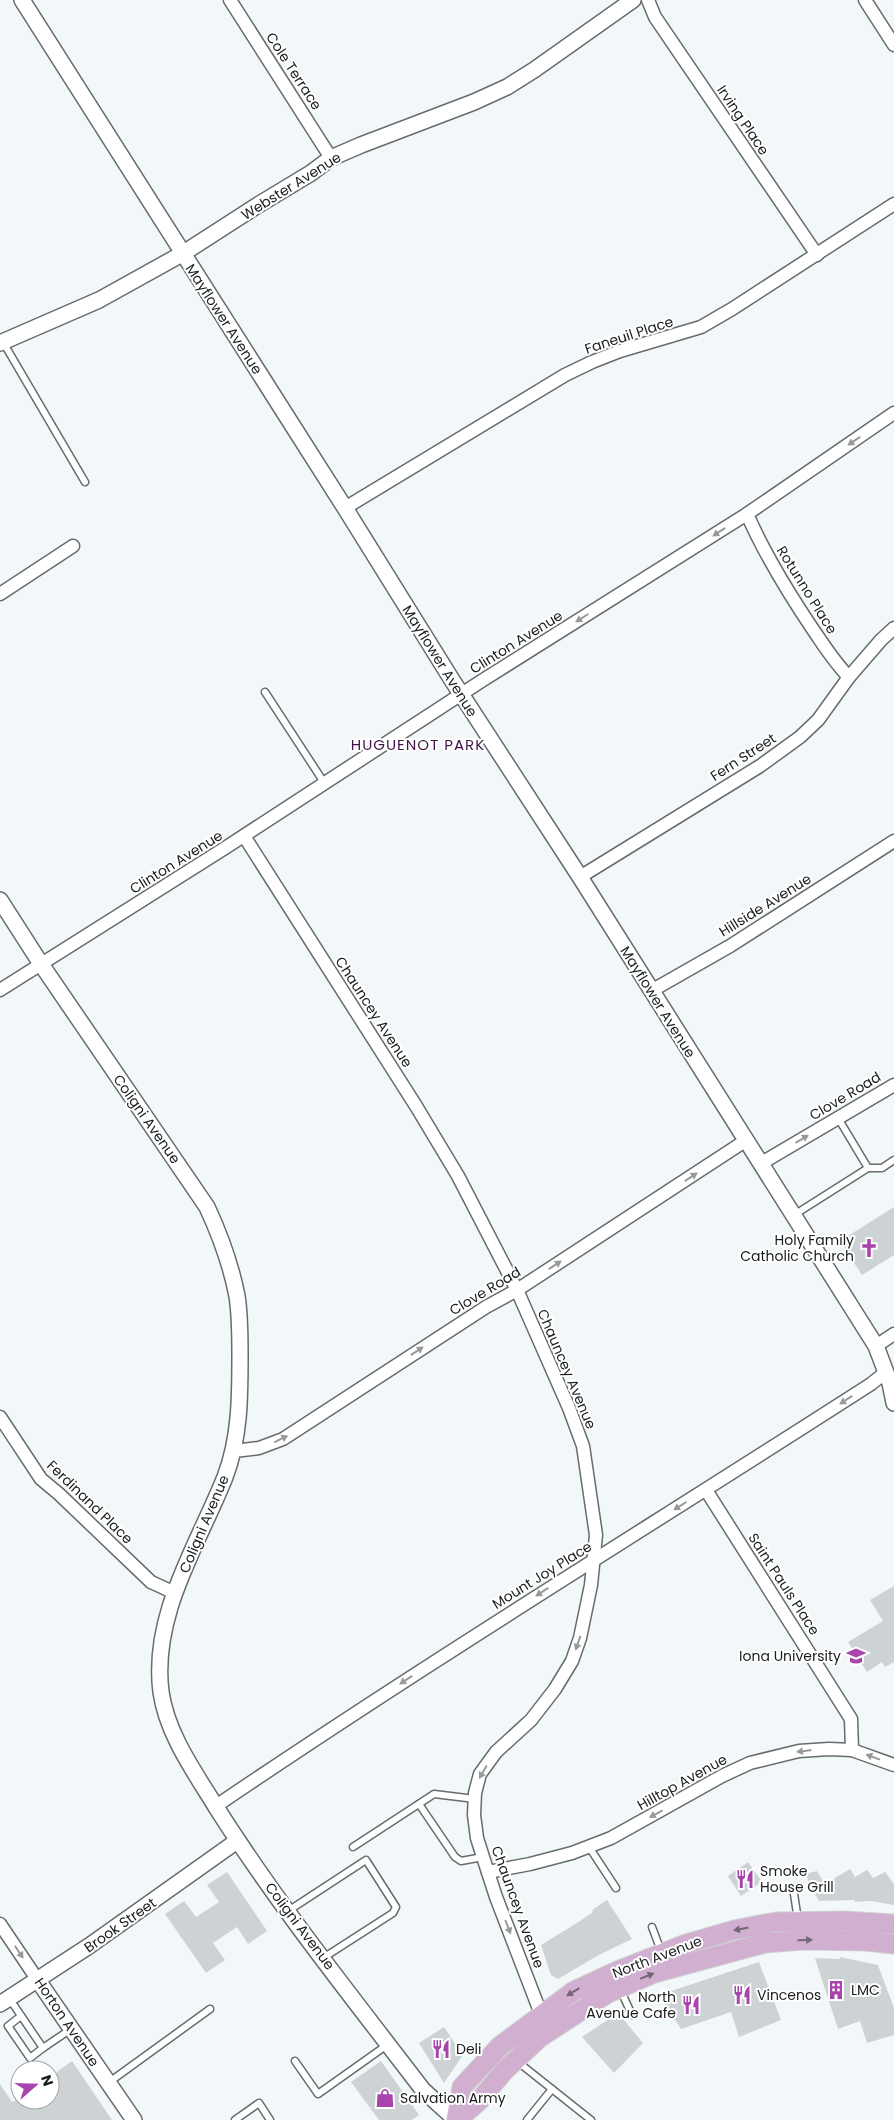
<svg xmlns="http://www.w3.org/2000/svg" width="894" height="2120" viewBox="0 0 894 2120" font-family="Poppins,sans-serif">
<rect width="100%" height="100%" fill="#f2f8f9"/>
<!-- building -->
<g fill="#cdd3d4">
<path d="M894,1207v48l-32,20 -22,-34z"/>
<path d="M894,1586v76l-9,5 -3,-5 -15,10 -19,-30 35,-21 -13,-21z"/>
<path d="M748,1862l14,20 -21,14 -13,-20z"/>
<path d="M850,1869l5,8 12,-7 6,8 12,-6 9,12v21l-23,-4 -16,1 -1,-2 -35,1 -14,-27 12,-3 8,13z"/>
<path d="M227,1872l40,59 -19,13 -11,-17 -24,16 12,17 -19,13 -41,-59 19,-13 12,16 23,-15 -12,-17z"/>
<path d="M607,1900l25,39 -35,17 -39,23 -7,-4 -10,-30 36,-22 16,-11 -1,-2z"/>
<path d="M840,1957l38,8 16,43v27l-27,8 -7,-22 -22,8 -23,-71 25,1z"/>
<path d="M759,1962l22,58 -42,17 -8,-25 -50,17 -22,-34z"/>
<path d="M618,2013l25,30 -29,30 -32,-36z"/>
<path d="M444,2027l19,28 -19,28 -25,-40z"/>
<path d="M72,2061l40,59h-112v-36l12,18 4,-2h34v-23z"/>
<path d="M381,2061l38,54 -7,5h-33l-28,-38z"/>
</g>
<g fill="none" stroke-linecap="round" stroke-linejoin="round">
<!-- service casing -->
<g stroke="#666c6d" stroke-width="9">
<g id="service">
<path d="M3,342l82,140"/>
<path d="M265,692l60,92"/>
<path d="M868,1168h14l12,-8"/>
<path d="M794,1215l74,-47 -30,-50"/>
<path d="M419,1804l36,53 6,4 22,-4"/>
<path d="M353,1847l81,-53 41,5"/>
<path d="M589,1847l27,41"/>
<path d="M794,1894l4,26"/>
<path d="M288,1911l78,-51 30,47 -3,6 -70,45"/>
<path d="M652,1927l9,24"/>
<path d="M620,1989l12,26"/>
<path d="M9,1998l34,50 28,-19"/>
<path d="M21,2016l-13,10 22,32 13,-10"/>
<path d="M295,2061l23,33 69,-49"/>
<path d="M518,2062l73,58"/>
<path d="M108,2083l102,-74"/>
<path d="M235,2120l24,-17 11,17"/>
<path d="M527,2120l25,-31"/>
</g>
</g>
<!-- minor casing -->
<g stroke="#666c6d" stroke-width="15">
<g id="minor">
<path d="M230,0l101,158"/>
<path d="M648,0l7,17 162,238"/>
<path d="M865,0l29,45"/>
<path d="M345,508l220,-133 27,-13 28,-11 81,-24 31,-18 162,-105"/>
<path d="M747,514c18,41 42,80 67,117 11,16 21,32 35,46"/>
<path d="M0,594l73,-48"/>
<path d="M244,836l172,270 42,70 59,114 52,118 14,38 13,89 -5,50 -11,53 -8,23 -17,28 -24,31 -35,32 -16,22 -5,19 -1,22 3,23 6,19 13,40 45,117 5,6"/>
<path d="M580,877l180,-111 40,-29 18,-17 31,-43 32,-37 13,-12"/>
<path d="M0,990l225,-142 258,-168 264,-166 147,-101"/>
<path d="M651,991l79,-45 164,-105"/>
<path d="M760,1164l134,-79"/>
<path d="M876,1346l18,-12"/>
<path d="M0,1417l41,62 18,15 92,88 24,11"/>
<path d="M234,1451l25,-3 24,-9 203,-132 31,-17 228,-149"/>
<path d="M706,1490l145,229 1,31"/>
<path d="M216,1806c215,-146 436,-281 655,-422l15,-12"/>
<path d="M488,1872l42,-8 42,-11 39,-15 111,-62 28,-13 49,-12 30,-2 23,1 42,15"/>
<path d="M0,1924l37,55"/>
</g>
</g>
<!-- tertiary casing -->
<g stroke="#666c6d" stroke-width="18">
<g id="tertiary">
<path d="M22,0l323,508 107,172 128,197 296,469 14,37 4,20"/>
<path d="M0,343l99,-43 83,-46 76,-49 53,-32 20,-15 30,-13 113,-43 33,-15 27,-17 99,-70"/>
<path d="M0,900l41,64 166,243c13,28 24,58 30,89 3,19 3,40 3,59 0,42 0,83 -15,122 -27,68 -74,138 -64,215 6,42 33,79 55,115 62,98 136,190 207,283l33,30"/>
<path d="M37,1979l97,141"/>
<path d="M0,2004l89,-58 148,-105"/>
</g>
</g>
<!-- primary casing -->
<g stroke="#d1d2d2" stroke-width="21">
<g id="primary">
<path d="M456,2120l6,-33 38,-41 74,-55 43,-20 69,-27 48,-14 42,-8 68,-1 50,3"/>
<path d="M457,2120l22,-19 25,-30 35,-33 69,-45 46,-20 111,-30 38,-3 62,1 29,3"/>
</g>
</g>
<!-- service -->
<use href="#service" stroke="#fff" stroke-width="6"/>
<!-- minor -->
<use href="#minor" stroke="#fff" stroke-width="12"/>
<!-- tertiary -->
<use href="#tertiary" stroke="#fff" stroke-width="15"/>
<!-- primary -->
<use href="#primary" stroke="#d0afd0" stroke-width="19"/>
</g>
<!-- one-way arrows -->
<defs><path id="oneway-solid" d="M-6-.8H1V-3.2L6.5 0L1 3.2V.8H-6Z" transform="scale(1.25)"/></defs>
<g fill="#989999">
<use href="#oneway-solid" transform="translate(854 441) rotate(146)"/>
<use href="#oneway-solid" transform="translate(719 532) rotate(147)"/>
<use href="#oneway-solid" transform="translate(582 618) rotate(148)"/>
<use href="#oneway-solid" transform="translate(802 1139) rotate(-31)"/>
<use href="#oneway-solid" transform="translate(691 1177) rotate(-33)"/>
<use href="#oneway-solid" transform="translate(555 1265) rotate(-33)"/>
<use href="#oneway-solid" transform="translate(417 1351) rotate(-33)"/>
<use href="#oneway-solid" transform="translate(846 1400) rotate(147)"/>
<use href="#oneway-solid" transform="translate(281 1439) rotate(-26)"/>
<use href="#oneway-solid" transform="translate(680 1506) rotate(148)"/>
<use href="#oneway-solid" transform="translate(542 1592) rotate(147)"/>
<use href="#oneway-solid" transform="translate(578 1643) rotate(109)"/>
<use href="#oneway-solid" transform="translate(406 1680) rotate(147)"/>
<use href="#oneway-solid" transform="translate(804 1751) rotate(173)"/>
<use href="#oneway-solid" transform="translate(873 1757) rotate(-160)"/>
<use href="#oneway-solid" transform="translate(483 1772) rotate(120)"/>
<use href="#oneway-solid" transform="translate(656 1814) rotate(152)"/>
<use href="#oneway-solid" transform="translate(508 1927) rotate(69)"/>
<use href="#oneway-solid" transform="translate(19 1952) rotate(56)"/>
</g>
<g fill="#756676">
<use href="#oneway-solid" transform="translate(741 1929) rotate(169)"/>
<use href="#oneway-solid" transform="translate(805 1940) rotate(-2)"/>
<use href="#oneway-solid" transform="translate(647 1976) rotate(-22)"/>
<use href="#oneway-solid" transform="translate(573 1992) rotate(149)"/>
</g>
<!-- icons -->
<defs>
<g id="church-bare" transform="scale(1.5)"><path d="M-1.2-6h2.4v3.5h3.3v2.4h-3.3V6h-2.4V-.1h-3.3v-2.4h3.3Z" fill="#a844ab" stroke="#fff" stroke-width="2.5" paint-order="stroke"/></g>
<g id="university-bare" transform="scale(1.5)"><path d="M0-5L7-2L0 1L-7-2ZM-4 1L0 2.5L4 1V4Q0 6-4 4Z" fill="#a844ab" stroke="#fff" stroke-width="2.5" paint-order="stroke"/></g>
<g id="restaurant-bare" transform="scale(1.5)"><path d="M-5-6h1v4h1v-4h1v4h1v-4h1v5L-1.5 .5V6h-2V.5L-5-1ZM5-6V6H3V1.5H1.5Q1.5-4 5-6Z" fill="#a844ab" stroke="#fff" stroke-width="2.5" paint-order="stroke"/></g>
<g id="building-bare" transform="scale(1.5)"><path d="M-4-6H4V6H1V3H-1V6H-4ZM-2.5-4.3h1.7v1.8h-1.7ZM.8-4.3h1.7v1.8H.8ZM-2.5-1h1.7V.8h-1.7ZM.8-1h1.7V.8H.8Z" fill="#a844ab" stroke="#fff" stroke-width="2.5" paint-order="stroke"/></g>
<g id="shop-bare" transform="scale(1.5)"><path d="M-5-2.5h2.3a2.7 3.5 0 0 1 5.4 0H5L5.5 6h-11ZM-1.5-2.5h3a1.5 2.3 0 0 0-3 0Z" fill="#a844ab" stroke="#fff" stroke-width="2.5" paint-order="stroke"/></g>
</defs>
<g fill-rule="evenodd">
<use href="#church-bare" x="869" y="1248"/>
<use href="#university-bare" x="856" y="1656"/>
<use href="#restaurant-bare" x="745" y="1879"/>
<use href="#building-bare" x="836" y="1990"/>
<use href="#restaurant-bare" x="742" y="1995"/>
<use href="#restaurant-bare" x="691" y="2005"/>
<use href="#restaurant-bare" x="441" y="2049"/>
<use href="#shop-bare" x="385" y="2098"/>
</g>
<g text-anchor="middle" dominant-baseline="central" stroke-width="4" stroke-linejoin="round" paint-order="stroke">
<!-- street labels -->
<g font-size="14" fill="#1a1c1d" stroke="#fff">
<text transform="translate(294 71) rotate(57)">Cole Terrace</text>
<text transform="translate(743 120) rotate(56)">Irving Place</text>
<text transform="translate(291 186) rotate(-32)">Webster Avenue</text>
<text transform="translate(224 319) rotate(57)">Mayflower Avenue</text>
<text transform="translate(629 335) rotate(-18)">Faneuil Place</text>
<text transform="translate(807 590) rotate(58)">Rotunno Place</text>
<text transform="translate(516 642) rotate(-32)">Clinton Avenue</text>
<text transform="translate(440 661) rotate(58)">Mayflower Avenue</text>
<text transform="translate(743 757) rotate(-33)">Fern Street</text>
<text transform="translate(176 862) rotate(-32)">Clinton Avenue</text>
<text transform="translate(765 905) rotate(-32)">Hillside Avenue</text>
<text transform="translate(658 1002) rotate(58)">Mayflower Avenue</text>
<text transform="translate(374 1012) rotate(57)">Chauncey Avenue</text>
<text transform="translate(845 1096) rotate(-31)">Clove Road</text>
<text transform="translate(147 1119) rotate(55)">Coligni Avenue</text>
<text transform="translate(485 1291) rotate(-31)">Clove Road</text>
<text transform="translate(567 1369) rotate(67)">Chauncey Avenue</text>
<text transform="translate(90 1502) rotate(44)">Ferdinand Place</text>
<text transform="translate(204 1524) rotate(-67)">Coligni Avenue</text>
<text transform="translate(542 1575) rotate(-32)">Mount Joy Place</text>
<text transform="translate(784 1584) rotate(57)">Saint Pauls Place</text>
<text transform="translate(682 1782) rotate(-29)">Hilltop Avenue</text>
<text transform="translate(518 1907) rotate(70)">Chauncey Avenue</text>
<text transform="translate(120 1925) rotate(-35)">Brook Street</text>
<text transform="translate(300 1926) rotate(53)">Coligni Avenue</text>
<text transform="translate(657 1957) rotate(-21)">North Avenue</text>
<text transform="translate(67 2022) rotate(56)">Horton Avenue</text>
</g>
<!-- poi labels -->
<g font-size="14" fill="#1a1c1d" stroke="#fff" text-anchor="start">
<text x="854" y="1240" text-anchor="end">Holy Family<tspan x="854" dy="16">Catholic Church</tspan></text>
<text x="841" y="1656" text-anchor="end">Iona University</text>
<text x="760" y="1871">Smoke<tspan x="760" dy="16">House Grill</tspan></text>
<text x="851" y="1990">LMC</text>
<text x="757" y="1995">Vincenos</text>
<text x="676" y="1997" text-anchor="end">North<tspan x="676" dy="16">Avenue Cafe</tspan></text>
<text x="456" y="2049">Deli</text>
<text x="400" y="2098">Salvation Army</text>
</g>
<!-- neighbourhood labels -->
<g font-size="15" letter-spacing="1" fill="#421344" stroke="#fff">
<text x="418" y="744">HUGUENOT PARK</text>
</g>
</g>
<!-- north arrow -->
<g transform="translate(35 2085) rotate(70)"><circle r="24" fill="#ffffff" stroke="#a3a4a5"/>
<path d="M0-4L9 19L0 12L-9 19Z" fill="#a844ab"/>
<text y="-8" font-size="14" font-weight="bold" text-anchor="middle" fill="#1a1c1d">N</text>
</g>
</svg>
